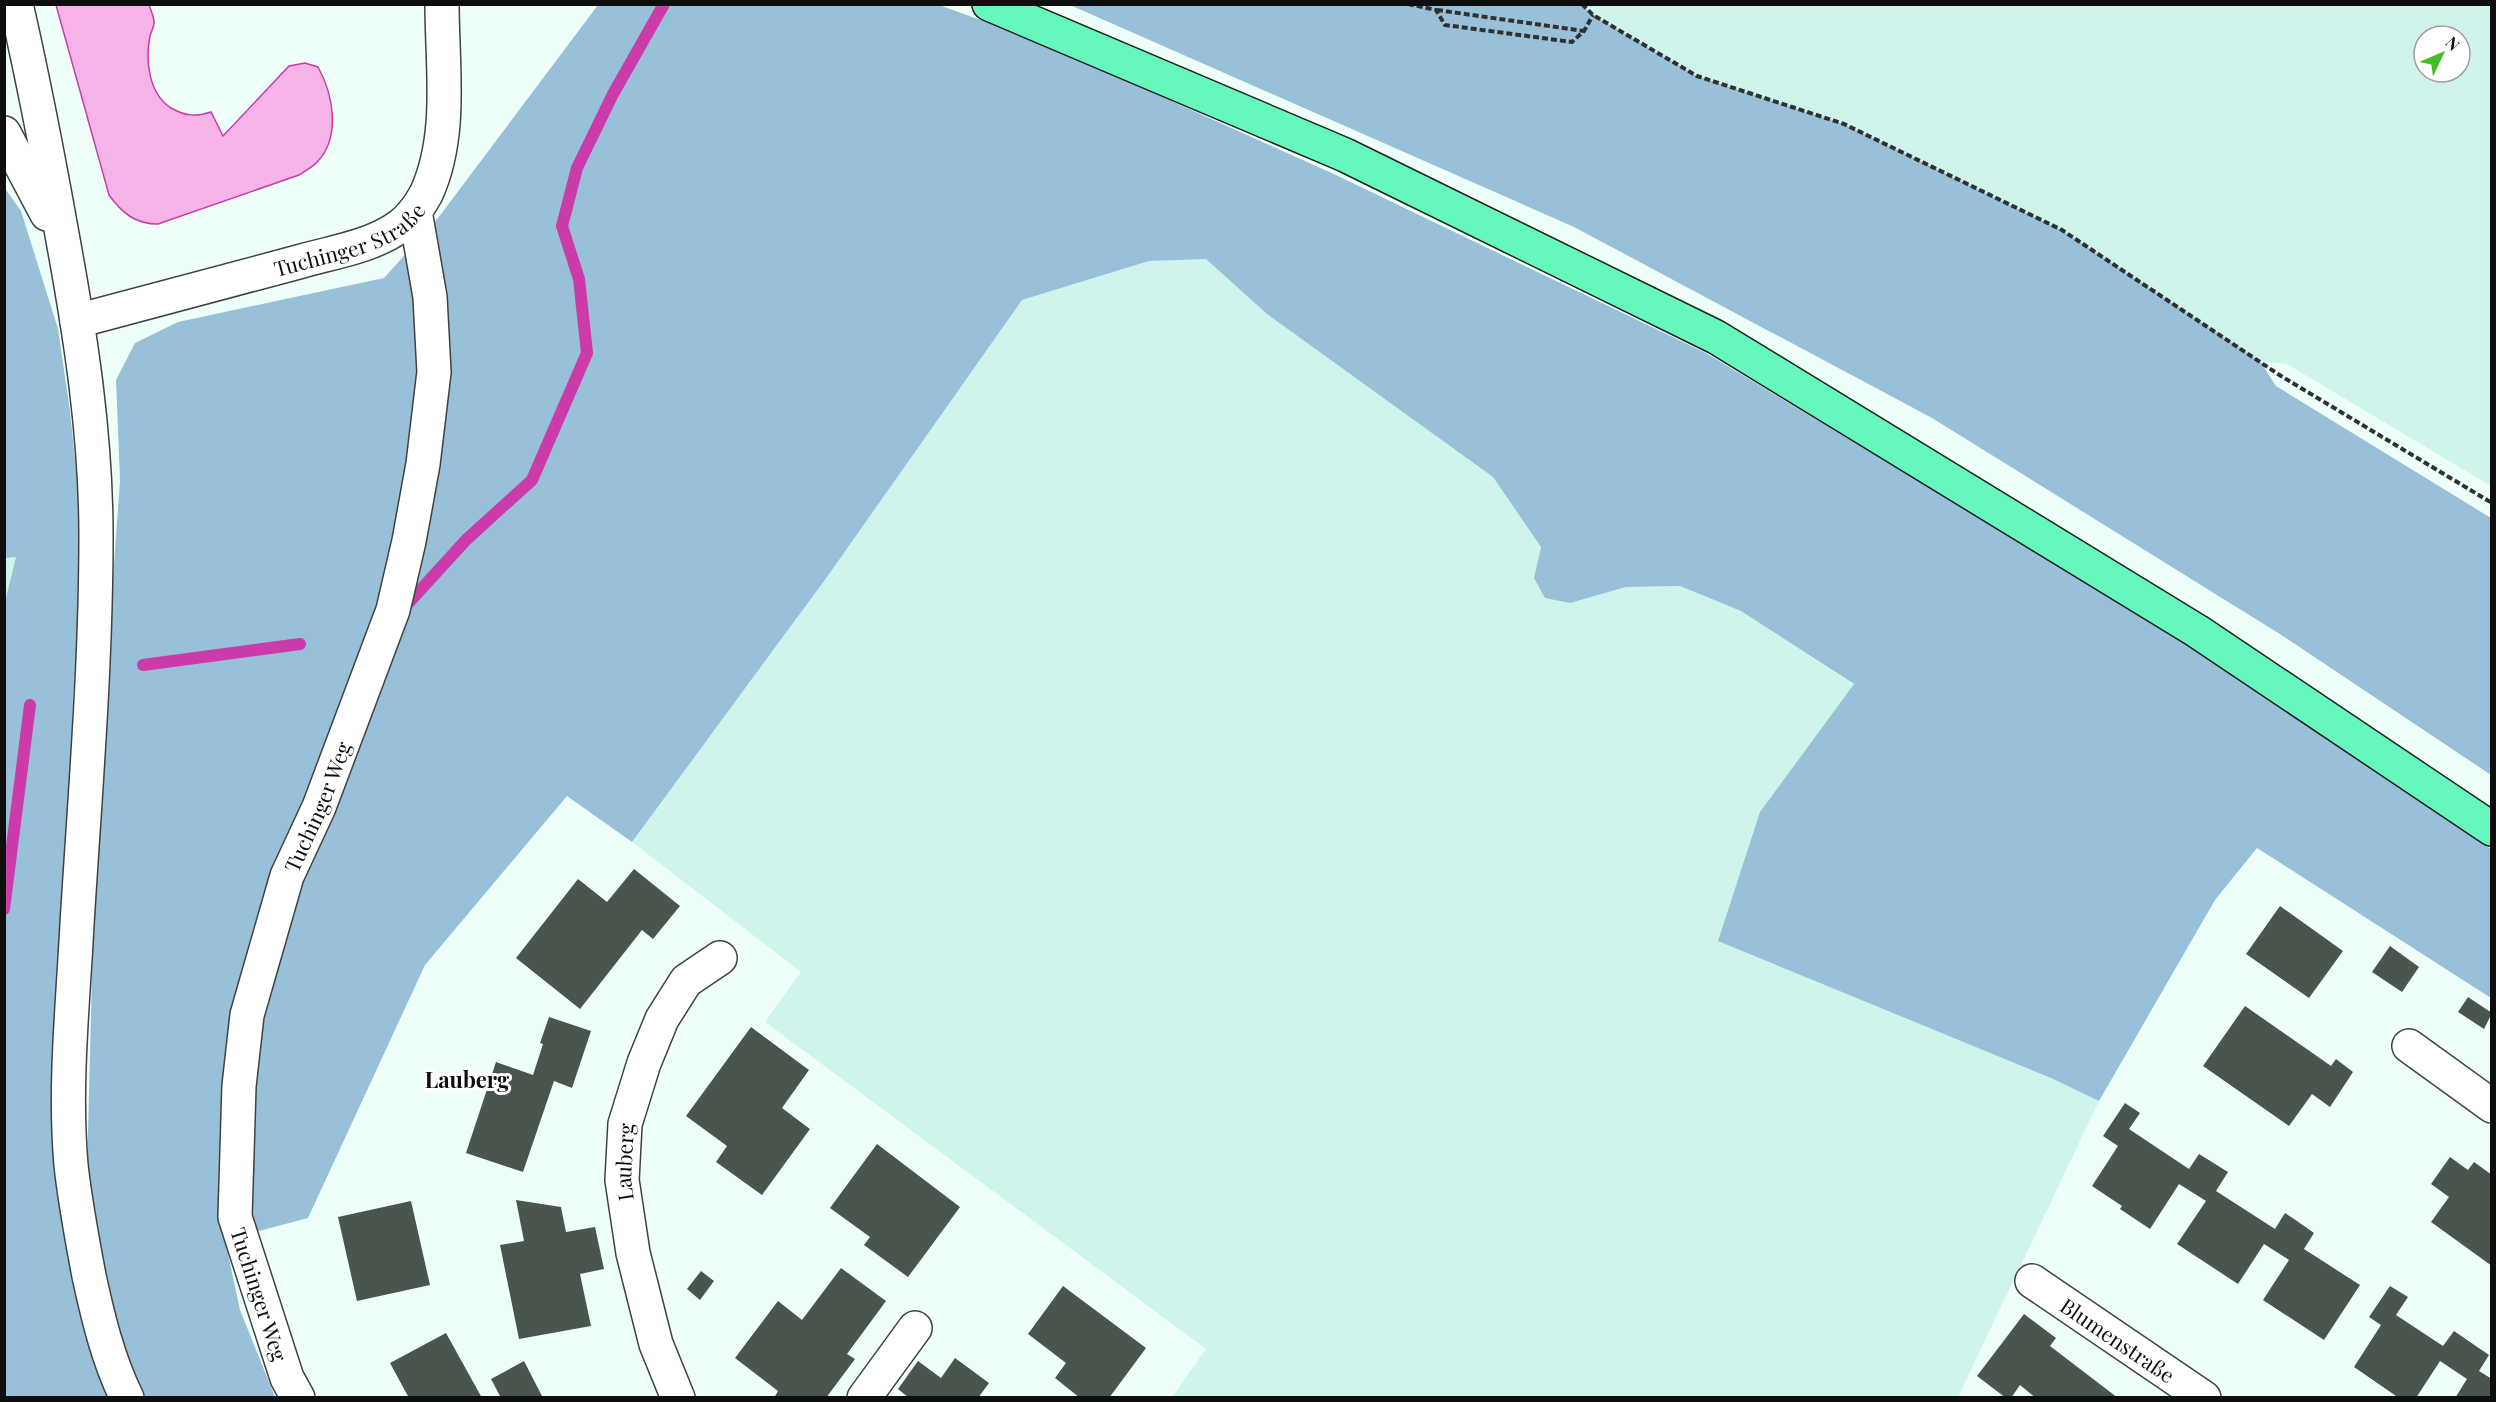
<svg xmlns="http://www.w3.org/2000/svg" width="2496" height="1402" viewBox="0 0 2496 1402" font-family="'Playfair Display',serif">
<rect width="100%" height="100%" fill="#eefff9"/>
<!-- farmland -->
<g fill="#cff4eb" fill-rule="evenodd">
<path d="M1582,5h909v481l-204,-122 -27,-3 -198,-131 -218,-106 -147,-48 -104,-61zM2424,36h36v36h-36z"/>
<path d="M1206,258l61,56 226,163 48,70 -7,31 36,25 56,-16 54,-1 61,25 113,74 -94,127 291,266 48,23 -141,296h-786l34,-48 -441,-327 36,-50 -169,-130 195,-265 195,-277 127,-39z"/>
<path d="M17,557l-12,49v-48z"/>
</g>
<!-- forest -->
<g fill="#98c0d9">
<path d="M598,5h341l97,35 300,135 370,178 482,291 303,205v149l-234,-150 -42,52 -116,201 -48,-23 -333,-137 42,-129 94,-128 -113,-73 -61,-25 -54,1 -56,16 -25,-5 -11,-20 7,-31 -48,-70 -226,-163 -61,-55 -57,2 -127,39 -195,277 -195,265 -65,-46 -142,169 -117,253 -83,22 15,70 35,87h-136l-14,-22 -39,-162 10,-397 24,-336 -4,-100 19,-37 43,-21 206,-44 54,-60z"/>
<path d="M1070,5h512l11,10 104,61 147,48 218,106 198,131 16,25 215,132v257l-208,-139 -351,-218 -358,-191z"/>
<path d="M4,187l17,24 37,118 12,82 13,127 -10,163 -14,455 56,241h-110l-1,-791 12,-49 -11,1z"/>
</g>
<!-- water -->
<path fill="#f6b3e8" stroke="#cc3baa" stroke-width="1.5" d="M56,5h93c2,5 5,12 5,18 0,4 -3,9 -4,13 -5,25 -1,58 21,72 14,8 25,9 40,4l12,24 66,-70 16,-3 13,4c15,27 23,69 0,94 -5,6 -13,10 -19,14l-141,49c-23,0 -36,-11 -49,-29z"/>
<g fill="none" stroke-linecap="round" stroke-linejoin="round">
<!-- stream -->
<g stroke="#cc3baa" stroke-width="12">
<path d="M403,609l63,-69 66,-60 55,-127 -8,-74 -17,-53 15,-58 36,-74 51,-90"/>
<path d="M143,665l157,-21"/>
<path d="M4,909l26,-204"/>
</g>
</g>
<!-- building -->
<g fill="#4a564d">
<path d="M634,869l46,37 -27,33 -11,-9 -62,79 -64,-51 62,-79 29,23z"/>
<path d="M2280,906l63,45 -34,47 -63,-44z"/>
<path d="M2390,946l29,21 -17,25 -30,-20z"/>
<path d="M2468,997l24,16 -8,16 -26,-17z"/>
<path d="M2245,1006l86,60 5,-7 17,13 -23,35 -18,-13 -23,32 -86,-60z"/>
<path d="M549,1017l42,14 -19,57 -18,-7 -31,91 -57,-19 30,-91 37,13 10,-31 -3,-1z"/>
<path d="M751,1027l58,43 -27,38 28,21 -48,66 -46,-33 11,-16 -41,-30z"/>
<path d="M2125,1103l15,10 -11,16 60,40 10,-15 29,18 -12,19 59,38 10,-16 12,8 17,12 -10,16 56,36 -36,55 -61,-40 26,-40 -25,-16 -26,40 -61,-40 29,-43 -27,-17 -29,45 -30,-20 2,-3 -30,-20 26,-40 -15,-10z"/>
<path d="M877,1144l83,63 -52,70 -44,-32 6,-8 -40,-29z"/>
<path d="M2450,1157l18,13 6,-8 18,13v91l-61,-44 18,-25 -18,-13z"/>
<path d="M516,1200l45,7 5,25 29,-5 9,42 -24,5 11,52 -72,13 -19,-94 24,-4z"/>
<path d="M411,1201l19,84 -73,16 -19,-84z"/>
<path d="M841,1268l45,33 -39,53 8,5 -29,39h-52l4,-7 -43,-33 43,-57 24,19z"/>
<path d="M701,1271l13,10 -14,19 -13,-11z"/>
<path d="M1063,1286l83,62 -37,50h-29l-25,-20 11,-15 -38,-29z"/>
<path d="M2390,1286l18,11 -12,18 47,31 11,-15 35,24 -10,16 13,8v19h-37l12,-19 -27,-18 -24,37h-17l-45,-31 27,-42 -12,-8z"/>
<path d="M2024,1314l32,24 -6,8 68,52h-82l-16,-13 -9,13h-5l-29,-22z"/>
<path d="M446,1333l36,65h-73l-19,-35z"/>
<path d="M955,1358l34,25 -11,15h-69l-11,-9 20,-28 23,17z"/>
<path d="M524,1361l19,37h-42l-10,-19z"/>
</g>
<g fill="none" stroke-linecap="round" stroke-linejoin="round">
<!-- minor casing -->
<g stroke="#414141" stroke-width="36">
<g id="minor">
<path d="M16,4c18,79 33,157 47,236 18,98 33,196 33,296 0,129 -11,259 -19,388 -4,80 -13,161 -6,241 4,37 11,74 18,111 9,41 19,84 38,122"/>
<path d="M4,133l43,81"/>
<path id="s1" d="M77,321c75,-20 150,-40 225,-60 32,-9 71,-15 98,-35 11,-8 20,-21 26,-32 27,-58 16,-128 16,-190"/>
<path d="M2409,1046l83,60"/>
<path id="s2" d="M2032,1281l172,117"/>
<path id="s3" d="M298,1398l-11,-20 -52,-161 4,-131 8,-71 40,-139 32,-69 74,-197 16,-69 14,-77 11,-92 -4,-75 -15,-86"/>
<path id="s4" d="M678,1398l-22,-54 -23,-91 -11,-73 3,-56 19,-61 18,-44 24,-38 34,-23"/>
<path d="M864,1398l51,-70"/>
</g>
</g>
<!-- major casing -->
<g stroke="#1f1f1f" stroke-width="36">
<path id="major" d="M989,4l356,151 371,182 481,294 295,198"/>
</g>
<!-- path -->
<g stroke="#303030" stroke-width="4" stroke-dasharray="6 3" stroke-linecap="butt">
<path d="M1408,4l28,6 9,15 127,17 12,-11 9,-16"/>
<path d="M1582,4l11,11 104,61 147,48 218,106 219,146 211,127"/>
<path d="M1437,10l147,21"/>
</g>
<!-- minor -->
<use href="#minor" stroke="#fff" stroke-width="33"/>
<!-- major -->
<use href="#major" stroke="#66f7bc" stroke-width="33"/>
</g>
<g text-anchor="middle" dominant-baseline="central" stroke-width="6" stroke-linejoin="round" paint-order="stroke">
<!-- street labels -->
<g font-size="21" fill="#0e0e0e" stroke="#fff">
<text stroke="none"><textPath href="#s1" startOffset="285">Tuchinger Straße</textPath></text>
<text stroke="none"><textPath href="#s3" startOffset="615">Tuchinger Weg</textPath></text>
<text stroke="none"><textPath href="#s4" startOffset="244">Lauberg</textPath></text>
<text transform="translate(260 1294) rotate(72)">Tuchinger Weg</text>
<text stroke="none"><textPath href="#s2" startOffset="104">Blumenstraße</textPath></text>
</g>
<!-- neighbourhood labels -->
<g font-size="22" font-weight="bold" fill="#0e0e0e" stroke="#fff">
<text x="467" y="1079">Lauberg</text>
</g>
</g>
<!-- border -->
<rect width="2496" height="1402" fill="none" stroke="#0e0e0e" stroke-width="12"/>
<!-- north arrow -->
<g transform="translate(2442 54) rotate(46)"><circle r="28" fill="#ffffff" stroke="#9f9f9f" stroke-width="1.5"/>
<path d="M0-4.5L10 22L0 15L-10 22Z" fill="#46bd26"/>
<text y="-9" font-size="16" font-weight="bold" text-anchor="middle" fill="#0e0e0e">N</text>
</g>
</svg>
